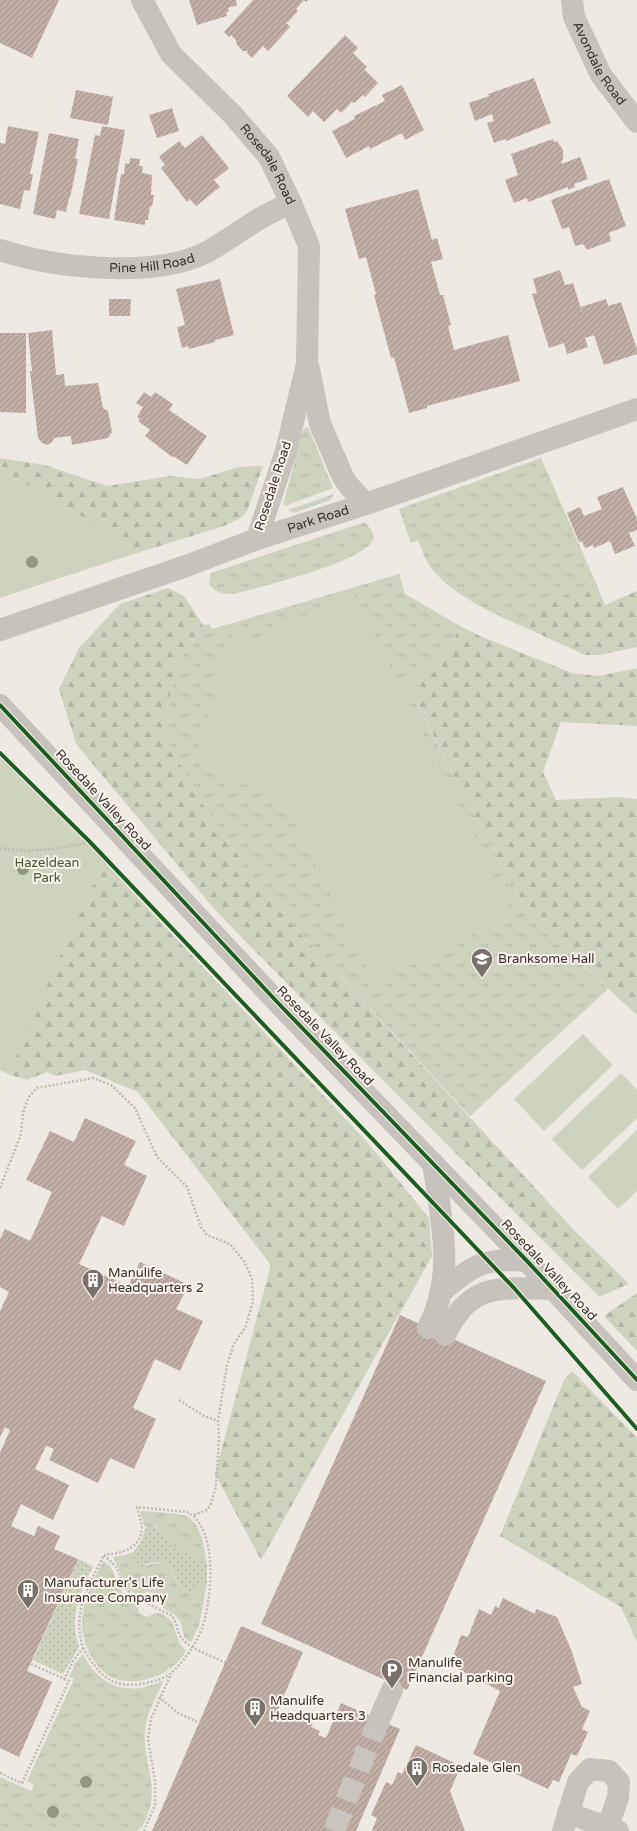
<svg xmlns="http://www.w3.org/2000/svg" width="637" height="1831" viewBox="0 0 637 1831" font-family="'Varela Round',sans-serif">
<defs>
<pattern id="grass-tufts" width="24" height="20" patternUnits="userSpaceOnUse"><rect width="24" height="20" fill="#ced3be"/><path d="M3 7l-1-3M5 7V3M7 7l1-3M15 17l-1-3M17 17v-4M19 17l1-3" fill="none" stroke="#b2b5a3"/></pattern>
<pattern id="forest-firs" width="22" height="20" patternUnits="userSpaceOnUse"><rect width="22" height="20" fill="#ced3be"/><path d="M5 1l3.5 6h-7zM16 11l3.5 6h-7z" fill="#b2b5a3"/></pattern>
<pattern id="garden-dots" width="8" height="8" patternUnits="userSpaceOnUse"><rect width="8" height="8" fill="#ced3be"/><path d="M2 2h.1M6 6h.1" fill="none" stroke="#b2b5a3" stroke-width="1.8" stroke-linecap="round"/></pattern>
<pattern id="building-hatch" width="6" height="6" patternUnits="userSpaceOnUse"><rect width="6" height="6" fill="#c1afa5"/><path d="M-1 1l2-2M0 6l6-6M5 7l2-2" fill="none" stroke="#9e8f87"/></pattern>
</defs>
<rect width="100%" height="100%" fill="#eee9e3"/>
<!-- grass -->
<g fill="url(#grass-tufts)">
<path d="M306,427l3,2 24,59 -48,18 -1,-4 18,-70z"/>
<path d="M541,458l54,123 -55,27 -16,19c-30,-13 -72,-32 -93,-59 -6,-8 -9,-19 -13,-28l-7,3 -12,-34z"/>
<path d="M334,494l-4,6 -36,13 -6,-3z"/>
<path d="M365,522c4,5 10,11 8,18 -9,22 -113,47 -139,54 -11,0 -19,-1 -25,-10l2,-11z"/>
<path d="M399,574l6,20 55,32 -11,23 -40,35 13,30 44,86 64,118 78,71 -138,127 -204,-220 -71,-103 -33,-63 15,-65 26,-40 6,-1 3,5z"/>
<path d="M143,1511c9,1 36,2 43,5 16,8 18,32 21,48l-34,-18 -18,-21 -8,1 -2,1 -5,-15z"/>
<path d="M133,1552l-1,4 14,10c30,-14 25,20 43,27l18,-11 -8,44 -8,16c-10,-3 -7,-13 -11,-21 -5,-8 -15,-10 -20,-16 -3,-3 -3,-8 -6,-12l-7,-1 -9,4 -10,-8 -15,-31 12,-2z"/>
<path d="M103,1561l8,6 9,22 5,7 11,8 4,10 7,3 8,-4h5l7,4 5,5 8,22 6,7c-4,5 -8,12 -14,16 -17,14 -47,20 -66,7 -6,-4 -11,-12 -15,-18 -6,-11 -10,-24 -9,-35 1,-22 12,-41 21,-60z"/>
<path d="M83,1654c18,35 46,43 81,26 -7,15 -17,32 -19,49 -3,32 15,54 2,87 -2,6 -5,12 -11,15h-136v-54l31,14 3,-6 -7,-4 47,-102 -5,-2 7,-15z"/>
</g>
<!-- forest -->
<g fill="url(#forest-firs)">
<path d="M0,458l45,7 62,21 63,-10 30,3 38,-12 25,-1 -15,43 -6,8 -18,9 -129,40 -95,-41z"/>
<path d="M595,581l10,24 32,-14v56l-37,8h-15l-61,-28 16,-19z"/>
<path d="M168,588l16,8 19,29 -26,40 -15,65 33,63 71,103 306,332 57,56 -30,13 -278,-279 -105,-107 -140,-167 -17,-55 20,-41 41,-44z"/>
<path d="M460,626l22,11 90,36 26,3 39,-8v58l-76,-4 -18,50 13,28 63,-3 18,2v216l-107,-97 -64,-118 -44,-87 -13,-29 40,-35z"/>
<path d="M94,851l274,292 61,75 3,38 -171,304 -46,-86 56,-209 -133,-173 -53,-22 -30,6 -8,-4 -20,8 -19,-6 9,-21 -17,-91z"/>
<path d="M637,1293v58l-33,-35z"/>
<path d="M572,1371l65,67v204l-16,-35 -121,-71 64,-156z"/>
</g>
<!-- park -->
<g fill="#ced3be">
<path d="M0,469l142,82 -142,47z"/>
<path d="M353,592l160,322 -139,69 -90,-182 -90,-39 27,-88 -7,-14 13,-6 6,-24 25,8z"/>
<path d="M0,755l106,108 -18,31 -80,180 -8,-4z"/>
<path d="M583,1034l30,31 -69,66 -30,-32z"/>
<path d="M621,1073l16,17v28l-55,52 -30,-31z"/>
<path d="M637,1130v61l-19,18 -30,-32z"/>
</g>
<!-- garden -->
<g fill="url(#garden-dots)">
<path d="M150,1524l10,6 13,16 34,18v18l-18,11c-15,-6 -13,-32 -34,-31 -5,0 -10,4 -15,5 -3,-3 -7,-6 -7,-11 -1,-5 5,-9 7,-13 4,-7 3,-15 10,-19z"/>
<path d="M78,1559l15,7c-14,30 -24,48 -14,81l-16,27 -30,-14z"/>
</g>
<!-- building -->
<g fill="url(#building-hatch)">
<path d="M0,0h59l-27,58 -32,-15z"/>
<path d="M189,0h47l1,5 -9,3 1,3 -3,2 1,3 -30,9z"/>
<path d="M253,0h55l-2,2 -2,-2 -8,9 2,2 -11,12 -3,-3 6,7 -22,24 -5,-5 -11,12 -5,-5 1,-2h-5l-6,-6 -1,-5 -5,-5 -2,2 -5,-5z"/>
<path d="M345,35l13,13 -5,5 14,14 -3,2 14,14 -13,14 -2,-2 -9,8 -2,-1 -11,11 -4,-4 -13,13 -11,-11 -5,6 -21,-21z"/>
<path d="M534,78l17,45 -45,18 -1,-2 -11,4 -7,-20 7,-2 -2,-7 -17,7 -6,-18 20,-7 -1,-2z"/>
<path d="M402,85l22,45 -19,10 -3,-7 -32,16 -1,-3 -23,12 -14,-27 23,-12 -1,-3 31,-15 -3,-6z"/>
<path d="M76,90l37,7 -5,28 -38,-7z"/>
<path d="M172,108l7,23 -22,7 -8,-23z"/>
<path d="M8,126l31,6 -9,42h3l-3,17 -6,-1 -4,19 -20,-5v-61l5,1z"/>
<path d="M102,126l23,4 -16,89 -30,-5 16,-79 5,1z"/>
<path d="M49,133l30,6 -4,20h3l-8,39h-1l-3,14 -9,-2 -2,9 -22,-5z"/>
<path d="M202,135l27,33 -15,12 6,7 -24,19 -6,-7 -3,3 -26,-34 4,-3 -6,-8 20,-16 6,7z"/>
<path d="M553,139l1,3 3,-1 6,9v8l-2,6 19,-7 8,22 -14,5 1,3 -7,3v-3l-40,15 -1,-4 -13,5 -9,-23 13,-5 -7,-21z"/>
<path d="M130,158l10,1 -1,7h4l-1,7 10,2 -1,20h3l-2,12 -2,-1 -2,14h-3v5l-31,-5 7,-46h3l1,-11 4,1z"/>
<path d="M609,179l17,47 -17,7 2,8 -24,9 -4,-6 -8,2 -6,-19 -7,2 -11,-29z"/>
<path d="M418,189l14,51 5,-2 6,21 -12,3 9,33h3l8,30 -3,1 6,24 54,-15 12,46 -93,25v2l-18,5 -15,-56 -3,1 -17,-63 2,-1 -10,-37 -7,2 -14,-50z"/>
<path d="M560,270l5,15 8,-2 10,32 -2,-8 25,-8 2,7 13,-4 16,47v5l-33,11 -10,-30 -9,3 3,9 -21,7 -3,-11 -15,5 -17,-54 5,-1 -4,-14z"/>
<path d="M220,279l14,56 -19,5v2l-26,7 -1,-3 -6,2 -5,-21 8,-2 -9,-36z"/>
<path d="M109,299h22l-1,17h-21z"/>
<path d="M52,330l4,45 8,-1 1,12 33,-3 5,25 5,3 4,21 -4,6 -36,7 -1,-9 -17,2 -2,4 -5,3 -5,-2 -4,-5 -8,-67h2l-4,-38z"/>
<path d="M0,333h26v80l-26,-1z"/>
<path d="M144,392l7,5 4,-5 18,12 -4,6 38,26 -20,29 -14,-9 -1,1 -27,-21 5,-6 -12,-9 2,-2 -3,-2 6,-10 -7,-4z"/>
<path d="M623,487l14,32v11l-8,3 6,13 -20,8 -5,-13 -16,7 -1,-3 -8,3 -3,-7 -3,1 -12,-29 13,-6 4,9 18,-7 -5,-12z"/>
<path d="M85,1118l51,23 -12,24 23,11 -23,50 -22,-10 -23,48 49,22 12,-24 49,23 -13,24 27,12 -23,50 -25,-12 -22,49 23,11 -22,50 -24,-11 -12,25 -49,-23 5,-11 -8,-3 -11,23 34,16 -16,35 -32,-16 -10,22 23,10 4,-10 22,10 -6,13 24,10 -51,112 25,11 -33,75 -19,-9v-295l10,-23 -5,-3 -5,10v-126l9,-19 -9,-5v-48l5,-10 25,12 22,-49 -26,-12 24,-49 24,11z"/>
<path d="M400,1315l146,66 -139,309 -146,-66z"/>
<path d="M503,1598l32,16 1,-5 21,8 15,35 10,32 -9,3 9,20 8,4 -8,18 6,3 -11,24 -6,-2 -12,28 -6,-2 -5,9 -75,-35 27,-63 -50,-26 11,-30 7,2 11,-28 12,6 4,-9 4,2z"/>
<path d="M241,1626l62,26 -28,64 7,3 1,-4 9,4 2,-3 19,8 -2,3 9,4 -2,4 8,3 15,-35 59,26 -44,102h-204z"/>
<path d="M416,1745l45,21 -11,25 15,40h-90l-3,-1 5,-12 -6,-3 15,-33 6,3 6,-13 4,2z"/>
</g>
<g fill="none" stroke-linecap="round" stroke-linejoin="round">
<!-- minor-tunnel -->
<path stroke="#cac4be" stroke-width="22" stroke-dasharray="22 11" stroke-linecap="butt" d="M334,1831l45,-111"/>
<!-- path -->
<g stroke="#c0bab4" stroke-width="2.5" stroke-dasharray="2 2" stroke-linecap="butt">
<path d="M0,848c31,6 60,0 90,-6"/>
<path d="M0,1188l21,-54 2,-21 5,-15 9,-10 56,-10 18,7 24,23 22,49 30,30 14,40 6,8 23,9 14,17 8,18 1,22 -7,25 -12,18 -7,21 -9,56 1,17 -3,48 -5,18 -4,6 -13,5"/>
<path d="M179,1400l25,16 14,5"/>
<path d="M104,1555l13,13 9,20 7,8 39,20c5,7 5,16 10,23 8,10 41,22 54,28"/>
<path d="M83,1648c14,24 27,41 57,36 10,-1 24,-5 31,-11 12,-10 26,-30 31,-45 10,-28 17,-100 -15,-116l-50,-5c1,6 4,13 5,19 0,23 -20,27 -38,29"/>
<path d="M64,1680l9,-19 10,-13c-11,-36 5,-61 21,-93"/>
<path d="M159,1697l19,16 30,14"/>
<path d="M0,1773l22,10 47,-102 -38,-17"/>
<path d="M144,1831l11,-26v-24l-7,-42 3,-20 20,-45"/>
</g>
<!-- minor -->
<g stroke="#c7c2bc" stroke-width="22">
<path id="s1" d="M142,0l29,54 62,61 36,42 22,46 18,43 -2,118 -21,87 -29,88"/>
<path id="s2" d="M572,0l2,17 27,58 36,47"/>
<path id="s3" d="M0,250c54,18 155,29 207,2 18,-10 34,-22 52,-33 10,-6 21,-11 32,-16"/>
<path d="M309,369l11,55 23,53 6,9 17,18"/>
<path id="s4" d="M0,630l186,-64 71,-27 109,-35 271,-95"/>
<path d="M0,705l279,299 248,257 110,119"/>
<path d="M441,1292c32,-27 44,-35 86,-31"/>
<path d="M428,1328c28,-53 13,-109 5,-165"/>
<path d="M445,1335c25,-54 57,-47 108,-46"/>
<path d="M379,1720l13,-30"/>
<path d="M568,1813l50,18"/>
<path d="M563,1831l15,-49 12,-13 19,2 10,11 -1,15 -10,30"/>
</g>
<!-- cycleway casing -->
<g stroke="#faf4ec" stroke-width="6">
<g id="cycleway">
<path d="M0,705l279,299 248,257 110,119"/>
<path d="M0,753l90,89 424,446 123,141"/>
</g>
</g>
<!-- cycleway -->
<use href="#cycleway" stroke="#1b5e20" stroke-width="4"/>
</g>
<!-- trees -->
<g fill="#919880">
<circle cx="32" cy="562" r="6"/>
<circle cx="23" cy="869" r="6"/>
<circle cx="86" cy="1782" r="6"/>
<circle cx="53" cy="1812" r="6"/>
</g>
<!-- icons -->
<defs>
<g id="school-pin" transform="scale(1.15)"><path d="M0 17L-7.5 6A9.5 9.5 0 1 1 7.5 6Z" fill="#78706b" stroke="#faf4ec"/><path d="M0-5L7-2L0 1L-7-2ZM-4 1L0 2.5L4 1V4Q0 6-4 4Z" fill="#fff"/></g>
<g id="building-pin" transform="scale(1.15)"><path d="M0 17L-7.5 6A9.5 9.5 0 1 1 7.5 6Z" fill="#78706b" stroke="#faf4ec"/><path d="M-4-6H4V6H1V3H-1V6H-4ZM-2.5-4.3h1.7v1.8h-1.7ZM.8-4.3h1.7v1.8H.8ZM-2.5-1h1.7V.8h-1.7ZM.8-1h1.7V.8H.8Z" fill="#fff"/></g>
<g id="parking-pin" transform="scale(1.15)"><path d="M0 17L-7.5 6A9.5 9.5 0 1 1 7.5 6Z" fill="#78706b" stroke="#faf4ec"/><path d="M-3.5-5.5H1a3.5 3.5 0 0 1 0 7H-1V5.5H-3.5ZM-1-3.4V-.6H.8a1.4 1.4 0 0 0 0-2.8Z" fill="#fff"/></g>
</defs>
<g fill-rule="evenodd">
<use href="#school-pin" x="482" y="959"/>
<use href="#building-pin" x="93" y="1280"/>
<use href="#building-pin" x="28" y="1590"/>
<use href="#parking-pin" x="392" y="1670"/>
<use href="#building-pin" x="255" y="1708"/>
<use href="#building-pin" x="417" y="1768"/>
</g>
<g text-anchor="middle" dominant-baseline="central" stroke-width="4" stroke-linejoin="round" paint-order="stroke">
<!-- street labels -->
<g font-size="13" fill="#382f2a" stroke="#faf4ec">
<text stroke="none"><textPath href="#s2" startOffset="70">Avondale Road</textPath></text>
<text stroke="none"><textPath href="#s1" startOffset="209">Rosedale Road</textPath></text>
<text stroke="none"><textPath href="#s3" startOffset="154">Pine Hill Road</textPath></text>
<text transform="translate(273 486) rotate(-72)">Rosedale Road</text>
<text stroke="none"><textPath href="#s4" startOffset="337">Park Road</textPath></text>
<text transform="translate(103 800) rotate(47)">Rosedale Valley Road</text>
<text transform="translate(325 1036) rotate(46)">Rosedale Valley Road</text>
<text transform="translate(549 1270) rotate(47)">Rosedale Valley Road</text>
</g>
<!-- park labels -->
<g font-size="13" fill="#45562f" stroke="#faf4ec">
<text x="47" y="863">Hazeldean<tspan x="47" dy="15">Park</tspan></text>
</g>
<!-- poi labels -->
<g font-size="13" fill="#382f2a" stroke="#faf4ec" text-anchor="start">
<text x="498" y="959">Branksome Hall</text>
<text x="108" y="1273">Manulife<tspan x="108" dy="15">Headquarters 2</tspan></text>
<text x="44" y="1583">Manufacturer's Life<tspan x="44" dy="15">Insurance Company</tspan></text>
<text x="408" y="1663">Manulife<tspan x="408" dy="15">Financial parking</tspan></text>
<text x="270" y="1701">Manulife<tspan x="270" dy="15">Headquarters 3</tspan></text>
<text x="432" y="1768">Rosedale Glen</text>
</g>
</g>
</svg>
